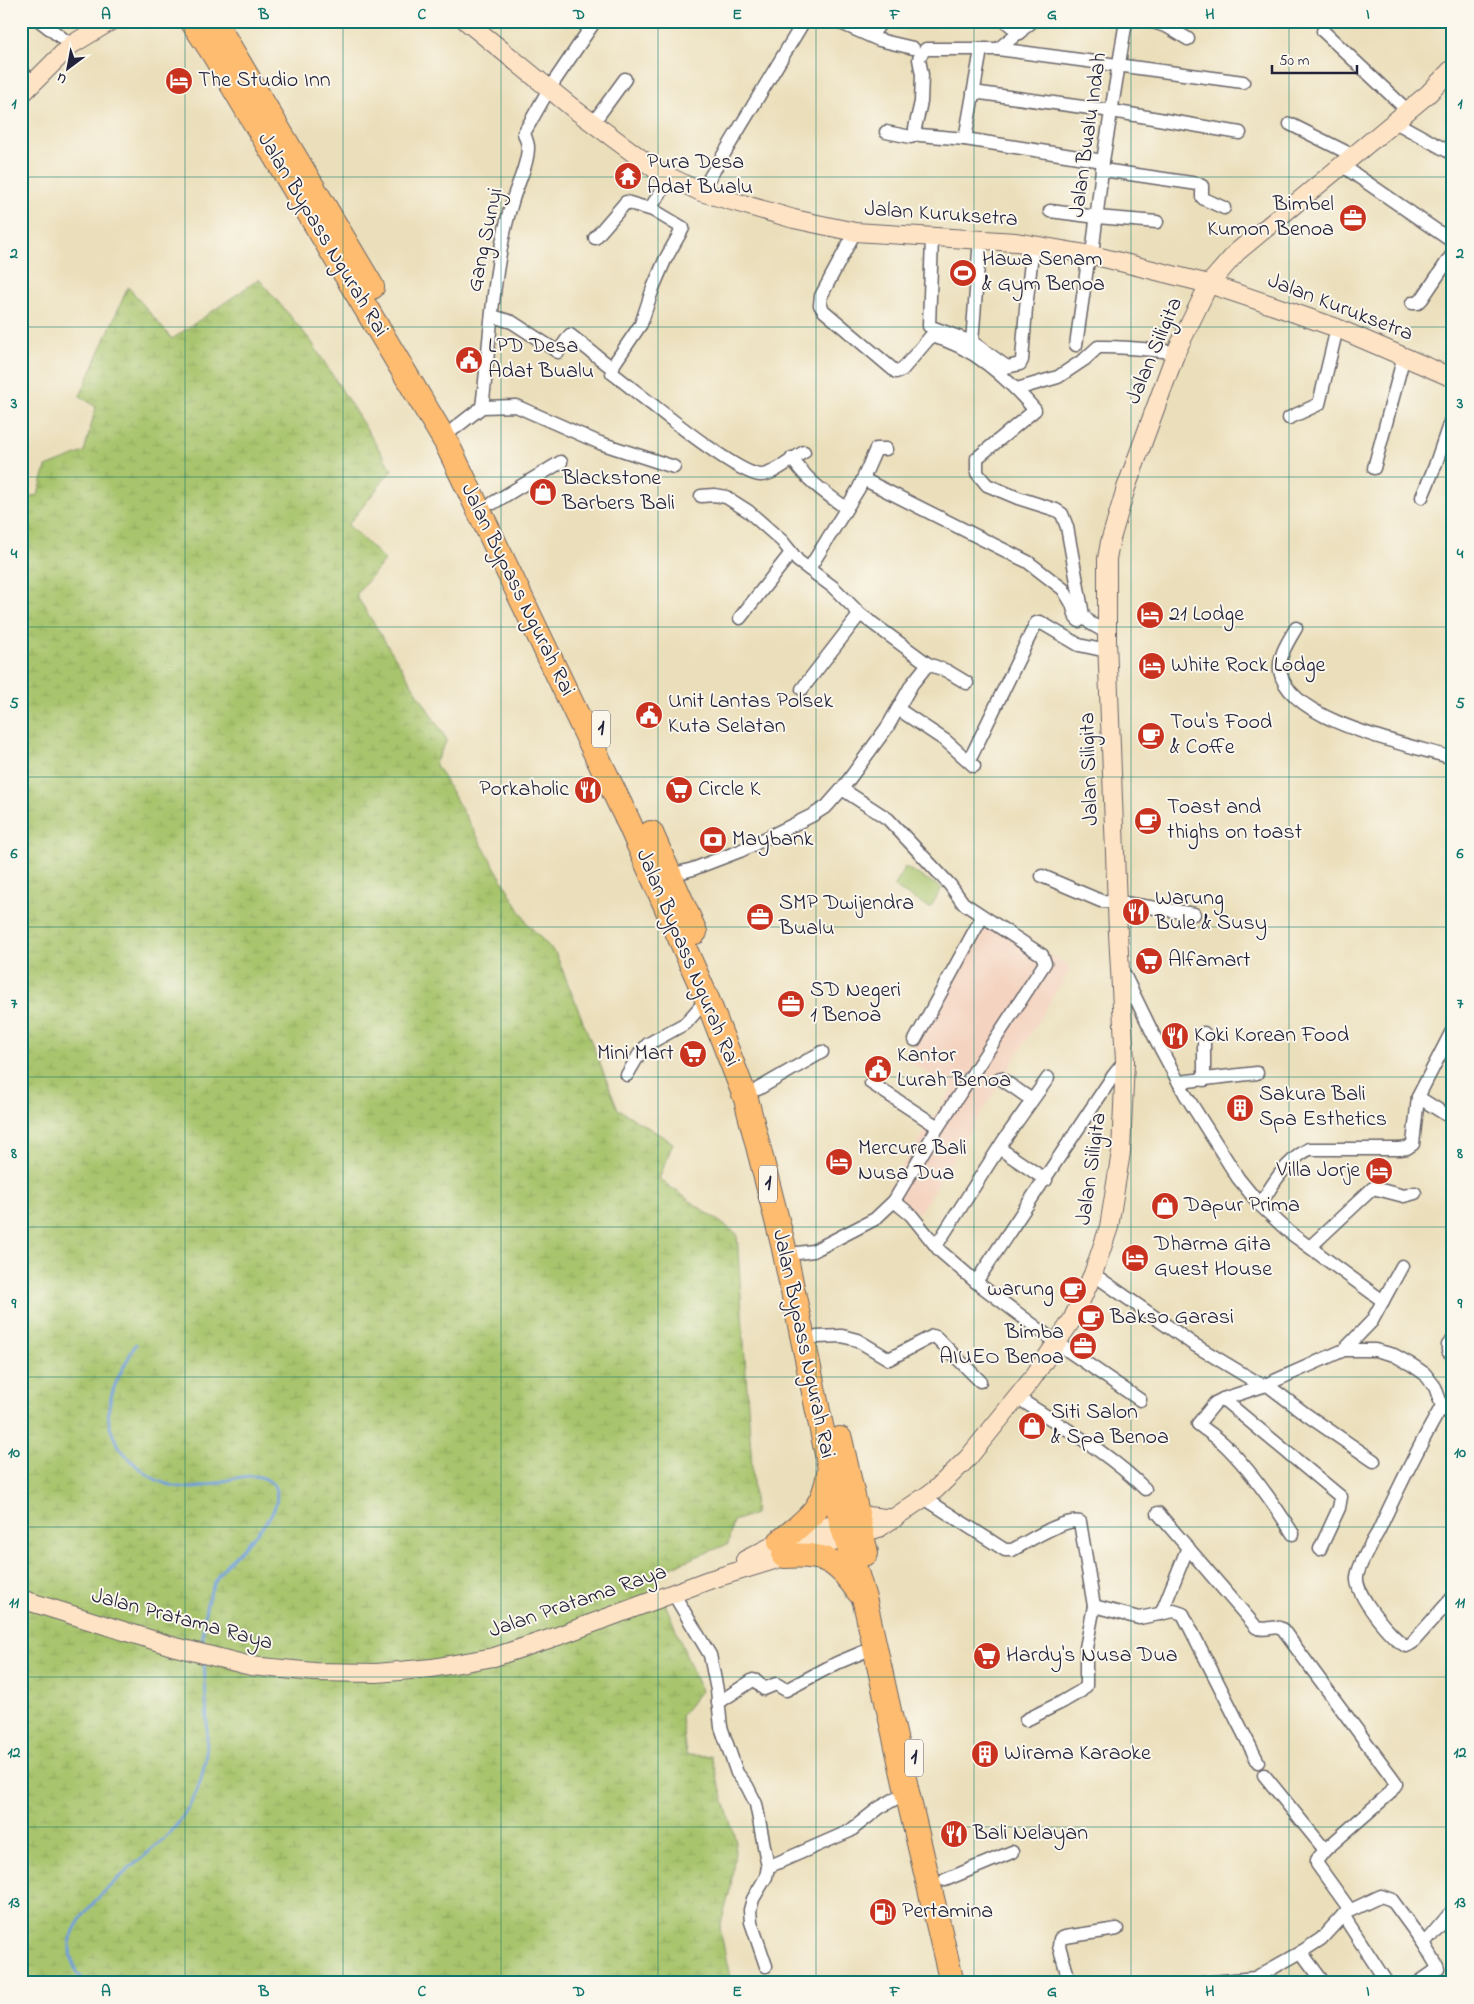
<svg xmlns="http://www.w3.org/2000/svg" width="1474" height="2004" viewBox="0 0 1474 2004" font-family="'Indie Flower',sans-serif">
<defs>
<pattern id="wetland-marsh" width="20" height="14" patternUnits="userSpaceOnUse" patternTransform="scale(1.25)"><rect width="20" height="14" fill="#a8c56d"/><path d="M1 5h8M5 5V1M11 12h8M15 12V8" fill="none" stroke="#90a95f"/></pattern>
</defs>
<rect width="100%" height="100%" fill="#fbf7ec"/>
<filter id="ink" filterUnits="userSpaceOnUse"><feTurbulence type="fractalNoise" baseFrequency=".02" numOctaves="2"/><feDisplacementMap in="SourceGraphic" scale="10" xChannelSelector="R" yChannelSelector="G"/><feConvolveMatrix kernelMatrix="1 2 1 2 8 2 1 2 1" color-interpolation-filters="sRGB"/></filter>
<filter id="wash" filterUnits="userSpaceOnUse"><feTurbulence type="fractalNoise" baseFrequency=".0096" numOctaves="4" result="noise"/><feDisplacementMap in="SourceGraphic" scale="20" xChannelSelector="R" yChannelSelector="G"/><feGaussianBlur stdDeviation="1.12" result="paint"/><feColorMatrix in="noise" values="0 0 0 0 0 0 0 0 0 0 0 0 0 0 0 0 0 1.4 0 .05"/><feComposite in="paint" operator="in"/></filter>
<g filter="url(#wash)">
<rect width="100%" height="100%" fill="#ebdfbb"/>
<!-- built -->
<path fill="#f4d3c0" d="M988,915l83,53 -152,246 -32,-24 65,-101 -46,-30z"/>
<!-- wetland -->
<path fill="url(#wetland-marsh)" stroke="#657454" d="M259,279l52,62 81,129 -44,55 37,35 -29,35 91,145 -12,23 92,160 29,31 62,155 55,34 -14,36 78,55 18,280 -22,7 -5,23 -75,30 48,117 -20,25 5,39 25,1 25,86 -5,44 -11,42 11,55h-710v-1485l17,-3 8,-28 38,-15 12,-45 -16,-11 48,-109 44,52z"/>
<!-- garden -->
<path fill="#a8c56d" stroke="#657454" d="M905,867l37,21 -12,20 -36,-21z"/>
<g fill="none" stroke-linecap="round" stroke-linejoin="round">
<!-- stream -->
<g stroke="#6f9fd9" stroke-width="3">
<path d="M136,1344c-26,47 -47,81 2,123 15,14 34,21 55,21 19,-1 41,-13 60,-12 9,0 21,5 23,15 8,28 -45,61 -58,85 -13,22 -16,47 -15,73"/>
<path d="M85,1983c-9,-11 -16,-24 -15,-38 2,-36 74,-86 100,-112 9,-10 17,-22 23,-34 22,-42 12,-94 11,-139"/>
</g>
</g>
</g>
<g filter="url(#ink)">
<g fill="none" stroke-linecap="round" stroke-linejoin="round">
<!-- street casing -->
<g stroke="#686468" stroke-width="15">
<g id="street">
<path d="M40,21l31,24"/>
<path d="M836,21l43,19 34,8"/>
<path d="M1005,21l15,12"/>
<path d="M1033,21l-35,28h-72l-5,5 -2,5 3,16 -1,27 -6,26v4l5,3 45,4 138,22"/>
<path d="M1150,21l18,6 20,12"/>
<path d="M1323,31l85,80"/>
<path d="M871,36l11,-15"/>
<path d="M998,49l245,33"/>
<path d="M21,72l13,10"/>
<path d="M973,92l139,19 128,22"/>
<path d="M1395,122l58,32"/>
<path d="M593,123l32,-44"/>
<path d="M1290,124l64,32"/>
<path d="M886,132l25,5 6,-3"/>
<path d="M965,139l16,-89"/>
<path d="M1343,166l110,76"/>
<path d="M1103,170l95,14 4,2v11l2,2 20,9"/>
<path d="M701,192l103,-171"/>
<path d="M653,210l30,18 -18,32 -12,28 -12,36 -27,40 -2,9c27,20 121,100 148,102 12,1 33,-17 44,-23"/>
<path d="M1050,211l47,6 60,5"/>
<path d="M855,232l-34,64 -1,9 4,6 72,61 6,-2 29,-34c42,10 76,42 104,74l-58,48v15l10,12 31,13 38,12 6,4 5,13 16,88 7,8 17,10"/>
<path d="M595,238l31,-36 27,8v-6l17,-26"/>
<path d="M932,238l-3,88 43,16 35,25 13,-3 2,-4 4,-52 7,-64"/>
<path d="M1092,255l11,-94 23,-140"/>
<path d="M1412,303h6l4,-4 31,-46"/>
<path d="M492,316l20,6 46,30 12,-17 42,33"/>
<path d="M972,342l8,-103"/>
<path d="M1076,345l13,-91"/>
<path d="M1017,389l41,-12 27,-18 13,-12c26,-1 52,3 78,5"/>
<path d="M482,407c9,-69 10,-141 31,-208 5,-16 15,-35 15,-52 0,-4 -3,-10 -4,-14l25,-44 46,-68"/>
<path d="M1289,418l30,-14 18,-76"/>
<path d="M455,428l27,-21 34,-1 84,37 74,24"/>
<path d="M792,458c14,22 33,35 54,50"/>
<path d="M1374,468l30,-112"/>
<path d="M863,479l165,83 35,27 9,15 4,14 3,3"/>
<path d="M701,496l13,-1 12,2 22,14 34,30 16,20 35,26 27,27 68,50 19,7 20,12"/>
<path d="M1422,497l13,-31 18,-53"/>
<path d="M493,503l68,-41"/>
<path d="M809,569l50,-81 17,-39h10"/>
<path d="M740,618l51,-65"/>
<path d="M1296,628c-7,12 -18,28 -16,43 9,51 130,74 173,87"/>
<path d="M802,689l58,-75"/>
<path d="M898,709l48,32 28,25"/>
<path d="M969,761l67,-138 4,-1 39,23 28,6"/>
<path d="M671,875l22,-6 47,-18 73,-36 14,-9 15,-17 46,-63 24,-42 16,-20"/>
<path d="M1042,876l59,25 17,1 76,12"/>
<path d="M1122,970l34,70 29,54 53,84 22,27 29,27 94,69"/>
<path d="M1204,1033v47"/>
<path d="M915,1040l67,-123"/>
<path d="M627,1075l13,-22 8,-9 38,-21 21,-24"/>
<path d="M1000,1078l32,22"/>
<path d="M1179,1082l78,-9"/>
<path d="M871,1083l67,44"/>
<path d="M758,1089l64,-37"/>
<path d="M1418,1097l35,22"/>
<path d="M999,1148l47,32"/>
<path d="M894,1201l17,14 29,36 36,31 81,61 83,57"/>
<path d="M1260,1205c13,-22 26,-44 49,-56h91l7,-1 6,-4 5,-47 35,-68"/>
<path d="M936,1246l68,-106 44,-62"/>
<path d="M1310,1247l63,-59 31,8 11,-3"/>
<path d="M798,1253l15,-2 62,-32 19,-18 44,-74 107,-164 -3,-8 -79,-52 -13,-18 -62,-66 -46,-30"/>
<path d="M1093,1274l100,70 70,42"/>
<path d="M976,1282l137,-206 12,-15"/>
<path d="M817,1337l25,-1 15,4 32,19 44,-23 3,1 44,44"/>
<path d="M1453,1340l-5,5v6l5,5"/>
<path d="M1344,1350l28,-29 30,-55"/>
<path d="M1266,1384l41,31 67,46"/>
<path d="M1018,1398c43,28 90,54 127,91"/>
<path d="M1223,1399l118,98 -2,11 -19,41"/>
<path d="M1442,1406c-24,41 -44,83 -64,126 -6,10 -20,35 -21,45 -2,18 34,61 49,69l6,-3 41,-46"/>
<path d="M924,1498l81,52h7c14,-7 53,-33 68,-28l14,84 -8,42v38l-5,5 -19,11 -36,18"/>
<path d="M1158,1513l98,114c10,6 19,-4 27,3l111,150 2,4 -7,10 -64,56 -8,10v4l33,46"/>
<path d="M1293,1534c-20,-32 -41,-62 -67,-88 -8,-8 -19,-15 -28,-22l17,-21 8,-4 40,-13 81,-36h31l19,5 18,10 13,9 10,13 7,19 11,11"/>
<path d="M673,1593l37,62 7,35 4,37 16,46 10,13 9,18 12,63 -2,10 -13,22 -3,11 1,12 15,44"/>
<path d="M1094,1606l45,12 35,-7 9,3 75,148"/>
<path d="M1161,1614l27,-67"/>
<path d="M718,1703l35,-23 4,1 7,8 12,-5 10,6 51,-27 38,-16"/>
<path d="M1264,1775l61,75"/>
<path d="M768,1867l82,-36 29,-23 28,-16"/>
<path d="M945,1880l67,-28"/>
<path d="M1343,1915l44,68"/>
<path d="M1424,1944l29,-34"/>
<path d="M1301,1952l23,31"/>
<path d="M1070,1983l-11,-37 1,-7 5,-2 52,-8"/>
<path d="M1203,1983l52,-5 46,-26 20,-13 24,-26 36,-17 11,4 32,44 13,22 1,3 -20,14"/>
</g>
</g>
<!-- secondary casing -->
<g stroke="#686468" stroke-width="20">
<g id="secondary">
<path d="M466,21l108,88 85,63 42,20 93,27 61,13 161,10 76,13 117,29 74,25 54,19 116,50"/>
<path d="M21,95l50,-50 40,-24"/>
<path d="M745,1560l35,-18 78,-27 36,4"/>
<path d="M21,1599l151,47 79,20 63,6 63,1 55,-5 62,-11 64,-21 151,-56 170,-52 56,-38 33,-32 64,-79 40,-59 21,-46 16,-47 12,-75 4,-91 -7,-128 -11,-293v-81l3,-17 16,-54 50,-136 33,-68 28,-32 191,-158 25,-26"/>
</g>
</g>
<!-- highway casing -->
<g stroke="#686468" stroke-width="26">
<g id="highway">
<path d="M192,21l20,30 234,391 183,381 78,176 39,100 37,145 58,277 24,81 42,190 45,191"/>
<path d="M214,21l158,266"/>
<path d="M651,833l44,99"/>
<path d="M840,1439l26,114"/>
<path d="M780,1542c27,-23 43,-31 49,-69"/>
<path d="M784,1556c41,-3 52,4 75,36"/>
</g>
</g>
<!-- street -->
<use href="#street" stroke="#fff" stroke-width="12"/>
<!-- secondary -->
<use href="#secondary" stroke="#fee4c5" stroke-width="18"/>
<!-- highway -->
<use href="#highway" stroke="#fdbc6f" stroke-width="24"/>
</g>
</g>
<!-- grid -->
<path fill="none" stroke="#0f766e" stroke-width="1" stroke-opacity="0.55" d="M185,21v1962M343,21v1962M501,21v1962M658,21v1962M816,21v1962M974,21v1962M1131,21v1962M1289,21v1962M21,177h1432M21,327h1432M21,477h1432M21,627h1432M21,777h1432M21,927h1432M21,1077h1432M21,1227h1432M21,1377h1432M21,1527h1432M21,1677h1432M21,1827h1432"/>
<!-- icons -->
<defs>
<g id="hotel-disc" transform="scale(1.4375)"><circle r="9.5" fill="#c8321e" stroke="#fbf7ec"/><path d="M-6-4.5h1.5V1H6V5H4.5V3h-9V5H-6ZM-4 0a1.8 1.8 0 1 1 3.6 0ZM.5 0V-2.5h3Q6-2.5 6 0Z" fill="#fff"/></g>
<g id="temple-disc" transform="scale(1.4375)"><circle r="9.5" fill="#c8321e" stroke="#fbf7ec"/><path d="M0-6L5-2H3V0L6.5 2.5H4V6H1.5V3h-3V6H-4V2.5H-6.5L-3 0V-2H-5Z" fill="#fff"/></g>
<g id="office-disc" transform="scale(1.4375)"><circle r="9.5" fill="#c8321e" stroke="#fbf7ec"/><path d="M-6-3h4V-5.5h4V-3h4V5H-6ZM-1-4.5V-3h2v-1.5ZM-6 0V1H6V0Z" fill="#fff"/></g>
<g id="stadium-disc" transform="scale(1.4375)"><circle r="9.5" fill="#c8321e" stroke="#fbf7ec"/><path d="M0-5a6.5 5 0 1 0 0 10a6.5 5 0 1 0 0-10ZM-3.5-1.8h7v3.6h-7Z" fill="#fff"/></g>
<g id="civic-disc" transform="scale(1.4375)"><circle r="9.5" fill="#c8321e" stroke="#fbf7ec"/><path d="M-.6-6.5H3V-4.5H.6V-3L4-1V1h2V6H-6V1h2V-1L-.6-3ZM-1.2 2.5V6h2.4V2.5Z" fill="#fff"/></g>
<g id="shop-disc" transform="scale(1.4375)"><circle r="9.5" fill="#c8321e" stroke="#fbf7ec"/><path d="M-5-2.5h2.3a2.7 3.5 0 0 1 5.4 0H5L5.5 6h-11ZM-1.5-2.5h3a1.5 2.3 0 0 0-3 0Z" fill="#fff"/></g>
<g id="cafe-disc" transform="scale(1.4375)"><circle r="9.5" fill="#c8321e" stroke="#fbf7ec"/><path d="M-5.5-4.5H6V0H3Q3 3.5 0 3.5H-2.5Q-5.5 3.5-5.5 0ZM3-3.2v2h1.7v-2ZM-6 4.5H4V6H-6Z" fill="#fff"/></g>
<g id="restaurant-disc" transform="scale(1.4375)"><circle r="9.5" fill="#c8321e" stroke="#fbf7ec"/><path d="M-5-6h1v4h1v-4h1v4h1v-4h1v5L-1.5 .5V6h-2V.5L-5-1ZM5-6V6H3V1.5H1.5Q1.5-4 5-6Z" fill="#fff"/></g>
<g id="supermarket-disc" transform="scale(1.4375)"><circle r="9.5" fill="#c8321e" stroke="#fbf7ec"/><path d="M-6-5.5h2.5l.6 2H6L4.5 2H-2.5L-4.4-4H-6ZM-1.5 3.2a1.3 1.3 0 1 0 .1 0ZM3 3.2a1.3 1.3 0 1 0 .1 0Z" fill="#fff"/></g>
<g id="bank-disc" transform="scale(1.4375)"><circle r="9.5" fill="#c8321e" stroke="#fbf7ec"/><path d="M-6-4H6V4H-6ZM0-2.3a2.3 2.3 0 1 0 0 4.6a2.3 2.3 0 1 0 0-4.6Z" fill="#fff"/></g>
<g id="building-disc" transform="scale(1.4375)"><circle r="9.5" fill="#c8321e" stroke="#fbf7ec"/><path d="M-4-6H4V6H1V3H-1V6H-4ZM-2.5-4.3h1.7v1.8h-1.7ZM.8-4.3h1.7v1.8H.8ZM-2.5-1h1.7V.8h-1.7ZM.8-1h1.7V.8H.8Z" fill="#fff"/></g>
<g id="fuel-disc" transform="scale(1.4375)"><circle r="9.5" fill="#c8321e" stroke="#fbf7ec"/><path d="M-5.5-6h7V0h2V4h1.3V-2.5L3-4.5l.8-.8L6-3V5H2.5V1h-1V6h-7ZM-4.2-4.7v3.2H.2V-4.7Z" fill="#fff"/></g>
</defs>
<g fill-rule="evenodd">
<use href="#hotel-disc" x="179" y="81"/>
<use href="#temple-disc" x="628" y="176"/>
<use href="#office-disc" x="1353" y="218"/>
<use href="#stadium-disc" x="963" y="273"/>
<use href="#civic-disc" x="469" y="360"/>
<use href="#shop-disc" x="543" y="492"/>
<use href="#hotel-disc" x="1150" y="615"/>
<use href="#hotel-disc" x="1152" y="666"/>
<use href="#civic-disc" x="649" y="715"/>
<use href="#cafe-disc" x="1151" y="736"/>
<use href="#restaurant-disc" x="588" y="790"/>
<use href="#supermarket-disc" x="679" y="790"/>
<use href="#cafe-disc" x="1148" y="821"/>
<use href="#bank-disc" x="713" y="840"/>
<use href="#restaurant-disc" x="1136" y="912"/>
<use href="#office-disc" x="760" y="917"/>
<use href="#supermarket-disc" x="1149" y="961"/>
<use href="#office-disc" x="791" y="1004"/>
<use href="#restaurant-disc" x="1175" y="1036"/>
<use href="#supermarket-disc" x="693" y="1054"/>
<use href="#civic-disc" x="878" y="1069"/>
<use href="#building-disc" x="1240" y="1108"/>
<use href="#hotel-disc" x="839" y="1162"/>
<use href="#hotel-disc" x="1379" y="1171"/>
<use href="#shop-disc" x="1165" y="1206"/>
<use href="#hotel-disc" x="1135" y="1258"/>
<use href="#cafe-disc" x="1073" y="1290"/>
<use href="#cafe-disc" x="1091" y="1318"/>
<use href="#office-disc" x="1083" y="1346"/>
<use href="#shop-disc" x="1032" y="1426"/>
<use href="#supermarket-disc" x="987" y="1656"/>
<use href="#building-disc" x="985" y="1754"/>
<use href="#restaurant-disc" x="954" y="1834"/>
<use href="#fuel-disc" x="883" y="1912"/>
</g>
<g text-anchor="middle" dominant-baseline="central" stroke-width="4" stroke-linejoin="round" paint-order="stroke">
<!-- shield labels -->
<g fill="#fbf7ec" stroke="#636270" stroke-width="1">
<rect x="592" y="710.5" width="18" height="37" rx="4"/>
<rect x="759" y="1165.5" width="18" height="37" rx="4"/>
<rect x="905" y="1739.5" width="18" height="37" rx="4"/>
</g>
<g font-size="21" font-weight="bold" fill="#22223b">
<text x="601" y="729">1</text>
<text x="768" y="1184">1</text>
<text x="914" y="1758">1</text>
</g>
<!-- poi labels -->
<g font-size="22" fill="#22223b" stroke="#fbf7ec" text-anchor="start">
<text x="198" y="81">The Studio Inn</text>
<text x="647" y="163">Pura Desa<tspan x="647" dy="25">Adat Bualu</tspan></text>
<text x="1334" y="205" text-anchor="end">Bimbel<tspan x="1334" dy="25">Kumon Benoa</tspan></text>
<text x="982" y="260">Hawa Senam<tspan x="982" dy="25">&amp; Gym Benoa</tspan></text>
<text x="488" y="347">LPD Desa<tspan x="488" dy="25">Adat Bualu</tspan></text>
<text x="562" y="479">Blackstone<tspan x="562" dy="25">Barbers Bali</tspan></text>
<text x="1169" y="615">21 Lodge</text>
<text x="1171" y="666">White Rock Lodge</text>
<text x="668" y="702">Unit Lantas Polsek<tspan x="668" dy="25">Kuta Selatan</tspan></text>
<text x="1170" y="723">Tou's Food<tspan x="1170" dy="25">&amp; Coffe</tspan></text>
<text x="569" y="790" text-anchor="end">Porkaholic</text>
<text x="698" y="790">Circle K</text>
<text x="1167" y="808">Toast and<tspan x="1167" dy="25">thighs on toast</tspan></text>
<text x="732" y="840">Maybank</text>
<text x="1155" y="899">Warung<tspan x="1155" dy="25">Bule &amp; Susy</tspan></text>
<text x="779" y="904">SMP Dwijendra<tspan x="779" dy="25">Bualu</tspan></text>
<text x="1168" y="961">Alfamart</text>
<text x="810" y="991">SD Negeri<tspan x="810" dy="25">1 Benoa</tspan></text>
<text x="1194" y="1036">Koki Korean Food</text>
<text x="674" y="1054" text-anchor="end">Mini Mart</text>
<text x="897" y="1056">Kantor<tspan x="897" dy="25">Lurah Benoa</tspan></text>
<text x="1259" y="1095">Sakura Bali<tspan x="1259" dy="25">Spa Esthetics</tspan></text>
<text x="858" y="1149">Mercure Bali<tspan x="858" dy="25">Nusa Dua</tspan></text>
<text x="1360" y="1171" text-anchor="end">Villa Jorje</text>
<text x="1184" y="1206">Dapur Prima</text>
<text x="1154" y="1245">Dharma Gita<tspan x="1154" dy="25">Guest House</tspan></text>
<text x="1054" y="1290" text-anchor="end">warung</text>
<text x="1110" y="1318">Bakso Garasi</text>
<text x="1064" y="1333" text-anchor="end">Bimba<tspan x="1064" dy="25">AIUEO Benoa</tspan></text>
<text x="1051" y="1413">Siti Salon<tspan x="1051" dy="25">&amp; Spa Benoa</tspan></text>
<text x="1006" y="1656">Hardy's Nusa Dua</text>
<text x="1004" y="1754">Wirama Karaoke</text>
<text x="973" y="1834">Bali Nelayan</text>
<text x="902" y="1912">Pertamina</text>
</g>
<!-- street labels -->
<g font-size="22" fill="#22223b" stroke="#fbf7ec">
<text transform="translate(1089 135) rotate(-82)">Jalan Bualu Indah</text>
<text transform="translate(941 215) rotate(4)">Jalan Kuruksetra</text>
<text transform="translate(322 235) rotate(59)">Jalan Bypass Ngurah Rai</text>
<text transform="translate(486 240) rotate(-78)">Gang Sunyi</text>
<text transform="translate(1340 308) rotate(21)">Jalan Kuruksetra</text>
<text transform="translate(1155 351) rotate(-67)">Jalan Siligita</text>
<text transform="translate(517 590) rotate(64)">Jalan Bypass Ngurah Rai</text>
<text transform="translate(1090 769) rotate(-92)">Jalan Siligita</text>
<text transform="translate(687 958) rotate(67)">Jalan Bypass Ngurah Rai</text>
<text transform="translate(1092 1169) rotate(-82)">Jalan Siligita</text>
<text transform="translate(803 1344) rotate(78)">Jalan Bypass Ngurah Rai</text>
<text transform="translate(578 1602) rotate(-19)">Jalan Pratama Raya</text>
<text transform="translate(182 1620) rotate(15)">Jalan Pratama Raya</text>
</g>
</g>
<!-- margin -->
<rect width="1474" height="2004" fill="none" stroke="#fbf7ec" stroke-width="55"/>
<!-- north arrow -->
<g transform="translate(68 68) rotate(212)" stroke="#fbf7ec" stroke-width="4" paint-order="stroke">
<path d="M0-4L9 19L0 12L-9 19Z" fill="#22223b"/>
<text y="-8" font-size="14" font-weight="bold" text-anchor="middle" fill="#22223b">U</text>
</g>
<!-- scale -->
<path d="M1272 65v8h85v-8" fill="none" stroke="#22223b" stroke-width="2.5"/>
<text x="1279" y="65" font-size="15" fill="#22223b" stroke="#fbf7ec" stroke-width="4" paint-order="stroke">50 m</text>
<rect x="28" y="28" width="1418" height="1948" fill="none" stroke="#0f766e" stroke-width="2"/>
<g font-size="16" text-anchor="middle" font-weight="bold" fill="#0f766e">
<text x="106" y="19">A</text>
<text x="264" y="19">B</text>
<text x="422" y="19">C</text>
<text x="579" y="19">D</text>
<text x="737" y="19">E</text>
<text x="895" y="19">F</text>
<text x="1052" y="19">G</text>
<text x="1210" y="19">H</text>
<text x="1368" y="19">I</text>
<text x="14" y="108">1</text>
<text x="1460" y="108">1</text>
<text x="14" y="258">2</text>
<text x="1460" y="258">2</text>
<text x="14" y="408">3</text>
<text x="1460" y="408">3</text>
<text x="14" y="558">4</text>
<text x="1460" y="558">4</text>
<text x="14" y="708">5</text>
<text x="1460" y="708">5</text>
<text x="14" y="858">6</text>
<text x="1460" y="858">6</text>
<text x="14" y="1008">7</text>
<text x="1460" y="1008">7</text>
<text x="14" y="1158">8</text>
<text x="1460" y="1158">8</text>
<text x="14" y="1308">9</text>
<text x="1460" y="1308">9</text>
<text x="14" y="1457">10</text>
<text x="1460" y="1457">10</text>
<text x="14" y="1607">11</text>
<text x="1460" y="1607">11</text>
<text x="14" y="1757">12</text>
<text x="1460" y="1757">12</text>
<text x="14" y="1907">13</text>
<text x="1460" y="1907">13</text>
<text x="106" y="1996">A</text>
<text x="264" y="1996">B</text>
<text x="422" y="1996">C</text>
<text x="579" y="1996">D</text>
<text x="737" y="1996">E</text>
<text x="895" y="1996">F</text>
<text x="1052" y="1996">G</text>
<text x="1210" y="1996">H</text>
<text x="1368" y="1996">I</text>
</g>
</svg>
